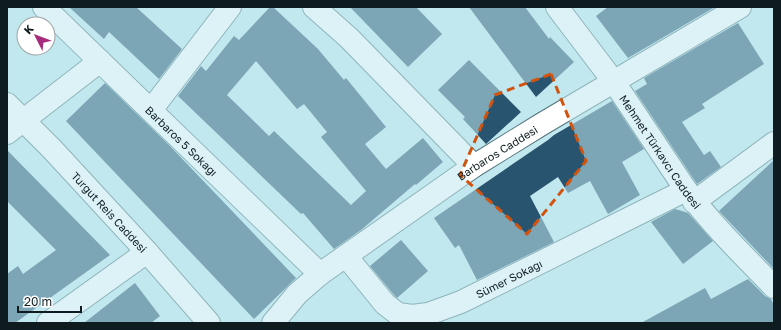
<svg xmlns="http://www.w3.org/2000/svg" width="781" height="330" viewBox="0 0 781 330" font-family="'Golos Text',sans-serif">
<rect width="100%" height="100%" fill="#c1e7ef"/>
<!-- building -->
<g fill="#29546f" fill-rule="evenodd">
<path d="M69,7h67l46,42 -23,30 -50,-47 -5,7z"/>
<path d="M270,7h3l45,42 26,31 2,-2 40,49 -21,17 21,25 37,-31 20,24 -27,23 -1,-1 -54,46 -27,19 -31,-36 -2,1 -123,-118 23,-30 5,5 28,-35 5,4zM256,61l41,48 7,-5 23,28 -6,5 45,54 -15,14 -77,-74 -5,5 -42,-41z"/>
<path d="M350,7h66l26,27 -34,33z"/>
<path d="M469,7h56l24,32 1,-2 24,25 -38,35z"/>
<path d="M608,7h107l-87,51 -32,-42z"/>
<path d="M738,23l26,41 -62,40 3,4 -23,14 22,33 6,-4 11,16 -24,17 -62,-93 12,-7 -3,-6z"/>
<path d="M469,60l52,52 -35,32 -23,-25 2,-2 -27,-27z"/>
<path d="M105,83l64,62 127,133 -42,41 -188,-198z"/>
<path d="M612,101l32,48 -22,13 18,33 -32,19 -18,-33 -22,12 -10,-16 -28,19 24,46 -77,38 -18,-35 -4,3 -21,-30 114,-78 6,-5z"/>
<path d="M7,150l103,105 -95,68h-8v-49l11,-8 5,8 33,-24 -49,-49z"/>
<path d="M774,160v109l-55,-58z"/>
<path d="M675,209l7,2 6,2 25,28 -30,23 -32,-42z"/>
<path d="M401,240l27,31 -31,27 -3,-3 -24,-29z"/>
<path d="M748,279l17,17 6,3 3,6v18h-133l64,-35 6,11z"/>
<path d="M135,283l25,33 -9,7h-67z"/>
</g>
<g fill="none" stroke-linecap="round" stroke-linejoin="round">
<!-- minor casing -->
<g stroke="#53767d" stroke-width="24">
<g id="minor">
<path id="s1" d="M44,7l276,267"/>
<path d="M314,7l35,31 125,128"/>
<path id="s2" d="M557,7l57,75 72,108c26,35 58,66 88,97"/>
<path id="s3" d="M7,104l45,45 95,103 62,71"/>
<path d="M151,110l79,-103"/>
<path d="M7,133l93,-72"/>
<path d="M694,202l80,-59"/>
<path id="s4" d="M346,256l39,48 13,10 14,2 16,-2 33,-12 225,-112"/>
<path d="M48,323l99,-71"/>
<path id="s5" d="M273,323l24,-29 23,-20 154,-108 68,-42 198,-117"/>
</g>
</g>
<!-- minor -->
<use href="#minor" stroke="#fff" stroke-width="22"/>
</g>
<!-- marked area -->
<path d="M0 0H781V330H0ZM551,74l35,87 -59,73 -67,-59 35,-80z" fill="#c1e7ef" fill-opacity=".55" fill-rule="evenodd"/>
<path fill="none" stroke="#d2530e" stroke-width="3" stroke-dasharray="8 5" stroke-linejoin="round" d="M551,74l35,87 -59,73 -67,-59 35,-80z"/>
<g text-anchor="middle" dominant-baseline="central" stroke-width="4" stroke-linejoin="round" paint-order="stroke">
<!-- street labels -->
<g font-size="11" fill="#0e1c1f" stroke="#fff">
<text stroke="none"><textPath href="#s1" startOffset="192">Barbaros 5 Sokağı</textPath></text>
<text stroke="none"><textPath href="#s2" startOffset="178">Mehmet Türkavcı Caddesi</textPath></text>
<text stroke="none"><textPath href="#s5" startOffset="283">Barbaros Caddesi</textPath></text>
<text stroke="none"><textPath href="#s3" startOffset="149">Turgut Reis Caddesi</textPath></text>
<text stroke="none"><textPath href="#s4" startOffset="197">Sümer Sokağı</textPath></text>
</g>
</g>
<!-- border -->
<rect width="781" height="330" fill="none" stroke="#0e1c1f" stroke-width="16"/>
<!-- north arrow -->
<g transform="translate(36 36) rotate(312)"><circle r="19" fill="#ffffff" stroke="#9fa4a5"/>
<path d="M0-3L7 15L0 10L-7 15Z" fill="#a72b7d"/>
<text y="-6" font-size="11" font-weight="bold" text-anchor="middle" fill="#0e1c1f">K</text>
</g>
<!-- scale -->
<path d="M18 306v6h63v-6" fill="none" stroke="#0e1c1f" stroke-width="2"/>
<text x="24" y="306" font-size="12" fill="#0e1c1f" stroke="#ffffff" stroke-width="3" paint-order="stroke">20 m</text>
</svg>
